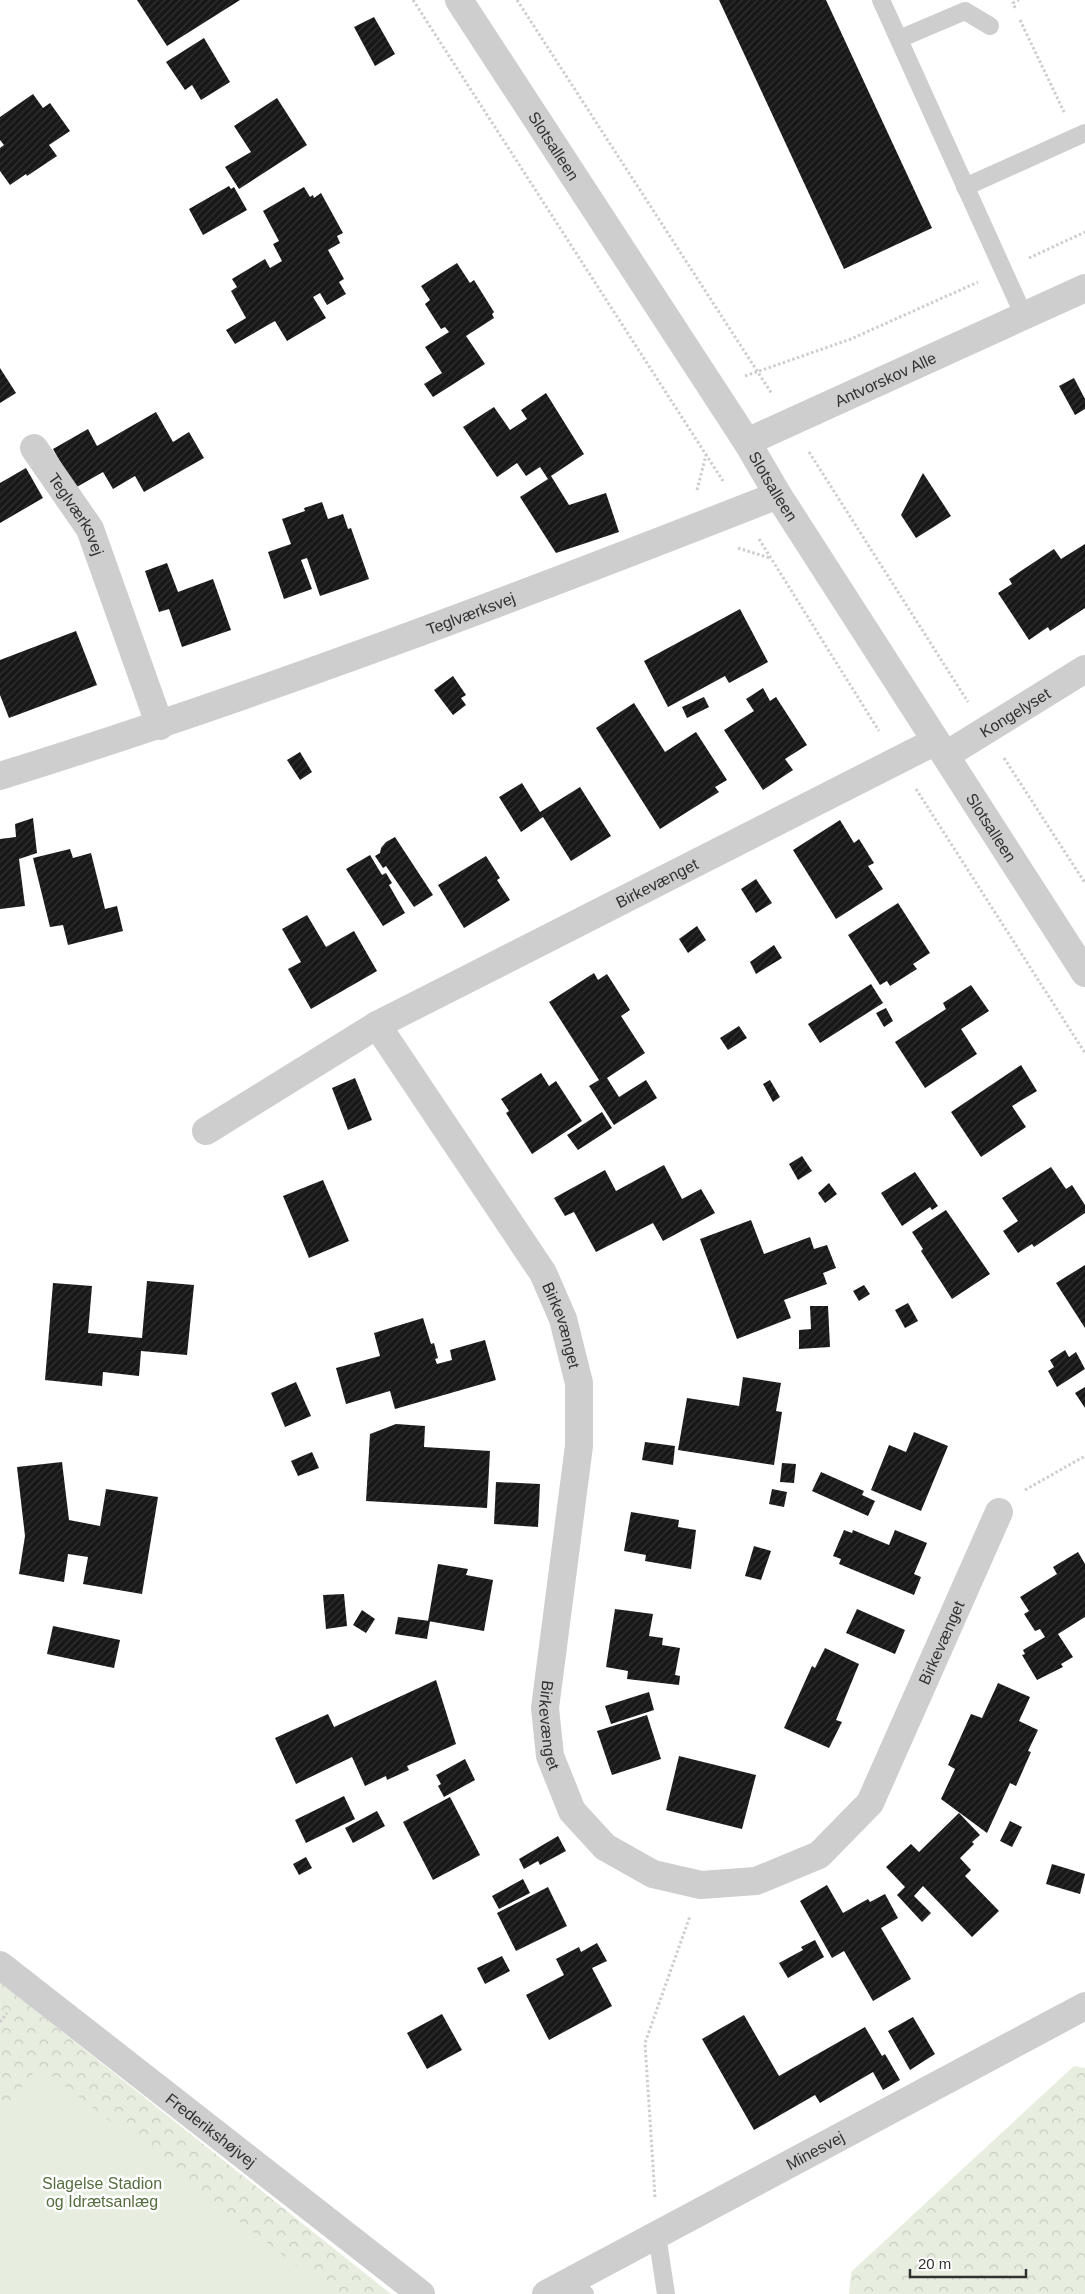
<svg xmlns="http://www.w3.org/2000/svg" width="1085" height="2294" viewBox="0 0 1085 2294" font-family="Helvetica,sans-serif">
<defs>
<pattern id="forest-crowns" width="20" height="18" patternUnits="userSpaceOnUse" patternTransform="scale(1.25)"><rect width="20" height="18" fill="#e7eddf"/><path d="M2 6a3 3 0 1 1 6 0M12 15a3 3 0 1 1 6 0" fill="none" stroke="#c7ccc0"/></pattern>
<pattern id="building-hatch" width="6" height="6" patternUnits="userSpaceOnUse" patternTransform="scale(1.25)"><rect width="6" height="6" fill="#181818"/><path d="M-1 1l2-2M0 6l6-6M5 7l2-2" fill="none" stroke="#313131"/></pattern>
</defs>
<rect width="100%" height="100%" fill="#fff"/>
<!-- forest -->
<g fill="url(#forest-crowns)">
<path d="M0,1982l391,312h-391z"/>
<path d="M1074,2066l11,2v226h-236l2,-22z"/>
</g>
<!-- pitch -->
<path fill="#e7eddf" d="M39,2066l294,228h-333v-179z"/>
<!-- building -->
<g fill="url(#building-hatch)">
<path d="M137,0h103l-73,46z"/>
<path d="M719,0h107l106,228 -88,41z"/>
<path d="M374,17l21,37 -20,12 -21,-39z"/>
<path d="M204,38l26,44 -29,18 -9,-15 -7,5 -19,-28z"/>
<path d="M33,94l10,14 7,-5 20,28 -21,14 8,11 -30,20 -1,-2 -16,11 -10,-14v-23l4,-3 -4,-5v-23z"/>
<path d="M277,98l30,47 -68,44 -14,-22 26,-15 -17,-26z"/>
<path d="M229,186l2,3 3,-2 13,23 -44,25 -14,-26z"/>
<path d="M304,187l6,10 3,-2 1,3 7,-5 22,40 -6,3 3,7 -12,7 16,29 -5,3 7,12 -19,11 -7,-12 -7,4 13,21 -39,23 -12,-20 -40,23 -9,-14 20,-12 -15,-27 6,-4 -5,-8 33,-20 5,9 12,-7 -9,-17 6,-3 -16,-30z"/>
<path d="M457,263l13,20 4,-3 20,32 -2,2 2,4 -28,18 19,28 -52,33 -9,-13 18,-11 -17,-26 24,-15 -4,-5 -4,2 -16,-25 5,-4 -9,-14z"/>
<path d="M0,368l16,25 -16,10z"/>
<path d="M1074,378l11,21v10l-10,6 -16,-29z"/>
<path d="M546,393l38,61 -33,22 18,29 37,-12 13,39 -63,21 -36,-56 28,-18 -8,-12 -14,9 -9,-13 -20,14 -34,-50 31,-20 16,23 17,-11 -6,-9z"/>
<path d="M156,412l17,30 16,-10 15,26 -60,34 -9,-16 -22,13 -10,-17 -28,16 -22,-39 35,-20 9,17z"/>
<path d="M26,468l17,30 -43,25v-40z"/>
<path d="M923,473l28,43 -35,22 -15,-23z"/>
<path d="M322,502l6,17 15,-5 5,15 3,-1 18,51 -49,17 -13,-38 -6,2 11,29 -28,10 -16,-47 23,-8 -9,-25 23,-8 -1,-3z"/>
<path d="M1085,544v64l-35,23 -2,-4 -19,13 -31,-47 14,-9 -3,-5 45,-30 7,10z"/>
<path d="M167,563l11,29 35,-13 18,51 -49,17 -13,-38 -10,3 -14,-41z"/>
<path d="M740,609l28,53 -39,21 -4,-7 -57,31 -24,-46z"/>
<path d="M76,631l21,54 -88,33 -9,-23v-35z"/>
<path d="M453,676l13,19 -5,3 5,7 -13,10 -19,-25z"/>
<path d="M763,688l7,13 6,-4 31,48 -22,14 8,11 -30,20 -39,-60 30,-19 -8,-12z"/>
<path d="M704,697l5,10 -22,11 -5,-11z"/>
<path d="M634,703l31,49 31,-20 31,48 -12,7 4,5 -59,37 -64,-101z"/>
<path d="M300,752l12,20 -12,8 -13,-20z"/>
<path d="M522,783l18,29 40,-25 31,49 -40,25 -28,-44 -22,15 -22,-35z"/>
<path d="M33,818l4,35 -18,6 6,47 -25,3v-70l16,-2 -1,-13z"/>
<path d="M840,820l14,23 5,-4 15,24 -6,3 15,23 -47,30 -43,-69z"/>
<path d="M395,837l38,58 -19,12 -28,-41 -3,2 -8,-12 5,-3 1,-5 5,-6z"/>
<path d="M70,849l3,9 18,-5 14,56 12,-3 6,25 -55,14 -5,-20 -13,2 -17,-69z"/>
<path d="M370,855l12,20 4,-2 6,10 -3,2 16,28 -22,13 -37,-57z"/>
<path d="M486,856l14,22 -3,2 13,20 -46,28 -26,-43z"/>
<path d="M756,879l16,24 -16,10 -15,-24z"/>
<path d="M898,903l32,50 -17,11 4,5 -27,17 -3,-5 -7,4 -32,-50z"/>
<path d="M307,915l19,32 28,-16 23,40 -66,38 -23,-40 13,-7 -19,-33z"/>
<path d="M697,926l9,14 -18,13 -9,-14z"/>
<path d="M774,945l8,13 -26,16 -6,-12z"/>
<path d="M594,973l4,7 9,-6 23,36 -9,6 24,37 -38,25 12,19 27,-17 11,18 -43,27 -25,-39 10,-6 -50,-78z"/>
<path d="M871,984l12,19 -63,40 -12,-19z"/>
<path d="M971,985l18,26 -28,18 16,25 -52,34 -30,-46 51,-33 -3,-6z"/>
<path d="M886,1008l7,13 -9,6 -8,-14z"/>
<path d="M739,1026l8,12 -19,12 -8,-12z"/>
<path d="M1021,1065l16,26 -25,15 14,21 -45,30 -30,-45z"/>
<path d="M541,1073l8,13 7,-5 26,40 -50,33 -26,-41 3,-2 -8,-12z"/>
<path d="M355,1078l17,42 -24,10 -16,-42z"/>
<path d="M770,1080l10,17 -7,5 -10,-18z"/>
<path d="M602,1112l10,16 -34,22 -11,-15z"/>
<path d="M802,1156l10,15 -14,9 -9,-16z"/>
<path d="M664,1165l18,34 19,-10 14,24 -52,28 -10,-18 -57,29 -22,-40 -9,4 -11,-18 51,-28 11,21z"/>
<path d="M1051,1167l15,22 6,-4 13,20v8l-51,34 -2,-3 -14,9 -15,-22 15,-10 -16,-23z"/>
<path d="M915,1172l23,34 -6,4 -2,-3 -28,19 -21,-33z"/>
<path d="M323,1180l26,61 -40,17 -26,-62z"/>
<path d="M829,1183l8,11 -12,9 -7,-10z"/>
<path d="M946,1210l44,64 -38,25 -31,-48 2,-2 -11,-17z"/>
<path d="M751,1220l13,34 46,-17 4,12 13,-4 9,23 -13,5 4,11 -43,16 7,18 -54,21 -37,-100z"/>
<path d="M1085,1265v63l-29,-45z"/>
<path d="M147,1281l47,4 -7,70 -46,-4 -2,25 -36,-4 -1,14 -57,-6 8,-97 39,3 -4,47 54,5z"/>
<path d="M864,1285l6,9 -11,7 -6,-10z"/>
<path d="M908,1303l10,18 -13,7 -10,-18z"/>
<path d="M810,1306h18l2,41 -31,2v-19l12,-1z"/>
<path d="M423,1318l8,26 3,-1 4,15 -3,1 2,5 15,-4 -2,-10 35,-10 11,40 -101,29 -5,-18 -44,13 -10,-36 44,-12 -6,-23z"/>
<path d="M1065,1350l4,7 7,-5 9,17 -28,18 -9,-16 6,-4 -4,-7z"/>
<path d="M743,1377l38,6 -5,28 6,1 -8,53 -96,-15 9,-52 52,8z"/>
<path d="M296,1382l15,34 -26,11 -14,-34z"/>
<path d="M1085,1387v21l-10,-15z"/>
<path d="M396,1424l29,2 -1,21 66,4 -3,57 -121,-7 4,-67z"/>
<path d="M914,1432l34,14 -27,65 -50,-21 18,-45 17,7z"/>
<path d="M645,1442l30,4 -2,19 -31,-5z"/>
<path d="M312,1452l7,16 -21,8 -7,-15z"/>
<path d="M62,1462l7,58 31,6 6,-37 52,8 -16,97 -59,-10 5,-27 -20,-3 -4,28 -45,-8 6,-38 -8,-69z"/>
<path d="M782,1463l14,1 -2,19 -14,-1z"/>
<path d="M821,1472l43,19 -2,4 13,6 -7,15 -56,-25z"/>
<path d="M496,1482l44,2 -2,43 -44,-3z"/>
<path d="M772,1489l15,3 -3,15 -15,-3z"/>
<path d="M631,1512l48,8 -1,7 18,3 -5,39 -46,-8 1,-6 -22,-4z"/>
<path d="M844,1530l8,3 1,-3 36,15 6,-15 32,13 -13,31 7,3 -7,18 -75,-31 2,-5 -8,-3z"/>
<path d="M754,1546l17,5 -10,29 -16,-4z"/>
<path d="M1078,1552l7,12v53l-27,17 15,23 -12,7 2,3 -26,13 -15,-25 3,-1 -2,-4 22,-13 -5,-8 -5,2 -11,-17 5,-3 -9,-14 37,-23 -4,-7z"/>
<path d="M438,1564l30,5 -2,6 27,5 -9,51 -56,-10z"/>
<path d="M344,1594l3,32 -21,3 -3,-34z"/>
<path d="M615,1609l38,5 -4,22 14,2 -1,7 18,3 -5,27 5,1 -1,9 -52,-6 1,-8 -22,-4z"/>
<path d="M857,1609l48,21 -10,24 -49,-21z"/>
<path d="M362,1610l13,9 -9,14 -13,-8z"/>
<path d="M398,1617l32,4 -3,18 -32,-5z"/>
<path d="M53,1626l67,14 -6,28 -67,-14z"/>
<path d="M825,1648l34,16 -23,56 6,2 -13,26 -45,-20 28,-62 3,2z"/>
<path d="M436,1680l20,64 -49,22 2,4 -22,10 -1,-4 -21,10 -13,-29 -56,27 -21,-46 53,-24 6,13z"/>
<path d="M998,1683l32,14 -11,24 19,9 -10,21 3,1 -15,34 -6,-3 -23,50 -46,-34 14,-30 -7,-4 23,-51 11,4z"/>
<path d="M649,1692l5,18 -43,14 -6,-18z"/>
<path d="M647,1715l14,44 -49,16 -15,-44z"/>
<path d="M679,1756l77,19 -14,54 -76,-19z"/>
<path d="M465,1759l10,21 -31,17 -6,-11 3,-2 -5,-9z"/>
<path d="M344,1796l11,23 -49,24 -11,-23z"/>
<path d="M450,1797l30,58 -47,25 -30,-58z"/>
<path d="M377,1811l8,15 -32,17 -8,-15z"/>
<path d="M959,1813l21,22 -8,7 2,2 -14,14 11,12 -6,6 34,35 -27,26 -49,-51 -9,10 17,17 -9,9 -25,-27 8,-8 -19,-20 25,-23 8,8z"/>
<path d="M1010,1821l12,6 -10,20 -12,-6z"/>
<path d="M558,1836l8,15 -26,14 -2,-4 -14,8 -5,-10z"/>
<path d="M306,1857l6,11 -13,7 -6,-11z"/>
<path d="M1052,1864l33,10 -5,20 -34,-10z"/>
<path d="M523,1879l7,14 -31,16 -7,-13z"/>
<path d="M827,1885l16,28 25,-14 2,3 15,-8 13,24 -17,10 30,51 -38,22 -29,-50 -12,7 -32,-57z"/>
<path d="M548,1887l19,39 -51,25 -19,-38z"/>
<path d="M815,1940l9,17 -36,21 -9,-15 24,-13 -2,-3z"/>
<path d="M597,1943l10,18 -15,7 20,38 -63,34 -23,-45 38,-20 -8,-16 23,-12 2,5z"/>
<path d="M502,1956l8,15 -25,13 -8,-16z"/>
<path d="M442,2014l20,36 -35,19 -20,-36z"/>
<path d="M744,2015l35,61 86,-49 17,29 3,-2 15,26 -17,10 -10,-18 -53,31 -5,-8 -61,35 -52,-91z"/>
<path d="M913,2017l22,37 -25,16 -22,-39z"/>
</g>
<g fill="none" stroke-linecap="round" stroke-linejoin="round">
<!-- path -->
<g stroke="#cecece" stroke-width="3" stroke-dasharray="2.5 2.5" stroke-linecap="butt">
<path d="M413,0l310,481"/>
<path d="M517,0l255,394"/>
<path d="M1015,8l-2,-5 6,-3"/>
<path d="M1020,20l44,92"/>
<path d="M1029,258l56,-26"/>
<path d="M745,376l106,-37 127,-57"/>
<path d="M809,452l159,250"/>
<path d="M697,490l9,-35"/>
<path d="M759,539l120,192"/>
<path d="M738,548l32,10"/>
<path d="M1004,758l81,125"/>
<path d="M916,789l169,264"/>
<path d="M1025,1490l60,-34"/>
<path d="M0,2022l7,-9"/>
<path d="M655,2197l-10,-154 45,-127"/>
</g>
<!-- service -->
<g stroke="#cecece" stroke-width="18">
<path d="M881,0l143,316"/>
<path d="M899,39l66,-28 25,15"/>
<path d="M965,187l120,-54"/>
<path d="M657,2235l9,59"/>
<path d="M570,2281l15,13"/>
</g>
<!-- minor -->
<g stroke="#cecece" stroke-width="28">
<path id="s1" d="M34,448l56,81 70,197"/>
<path id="s2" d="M0,776c263,-82 521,-180 778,-281"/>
<path id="s3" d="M377,1025l166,248 20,46 16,64v63l-34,262 5,48 22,55 33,36 48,27 48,11 55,-4 63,-26 51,-52 129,-291"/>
<path id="s4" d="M206,1131l171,-106 559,-284"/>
<path id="s5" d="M0,1965l421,329"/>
<path id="s6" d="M546,2294l539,-288"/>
</g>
<!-- tertiary -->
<g stroke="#cecece" stroke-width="28">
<path id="s7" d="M459,0l288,442 31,53 307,478"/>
<path id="s8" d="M747,442l338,-154"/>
<path id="s9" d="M946,755l139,-86"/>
</g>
</g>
<g text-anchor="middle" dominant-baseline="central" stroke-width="5" stroke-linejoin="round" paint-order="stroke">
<!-- street labels -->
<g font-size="16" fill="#313131" stroke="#fff">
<text stroke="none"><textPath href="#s7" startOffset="174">Slotsalleen</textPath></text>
<text stroke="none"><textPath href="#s8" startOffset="152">Antvorskov Alle</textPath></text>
<text stroke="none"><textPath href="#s7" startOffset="579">Slotsalleen</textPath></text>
<text stroke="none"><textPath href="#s1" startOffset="79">Teglværksvej</textPath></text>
<text stroke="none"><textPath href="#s2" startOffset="498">Teglværksvej</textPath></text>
<text stroke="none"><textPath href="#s9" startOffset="81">Kongelyset</textPath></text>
<text stroke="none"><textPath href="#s7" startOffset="984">Slotsalleen</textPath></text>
<text stroke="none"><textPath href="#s4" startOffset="515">Birkevænget</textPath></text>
<text stroke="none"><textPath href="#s3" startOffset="354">Birkevænget</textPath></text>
<text stroke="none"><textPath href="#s3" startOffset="1374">Birkevænget</textPath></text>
<text stroke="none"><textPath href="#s3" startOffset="759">Birkevænget</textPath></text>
<text stroke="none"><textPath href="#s5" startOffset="268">Frederikshøjvej</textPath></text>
<text stroke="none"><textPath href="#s6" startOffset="305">Minesvej</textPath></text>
</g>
<!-- park labels -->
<g font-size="16" fill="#556d3e" stroke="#fff">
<text x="102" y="2183">Slagelse Stadion<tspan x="102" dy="18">og Idrætsanlæg</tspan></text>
</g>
</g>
<!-- scale -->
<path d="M910 2269v8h116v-8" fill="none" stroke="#313131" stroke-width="2.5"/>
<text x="918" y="2269" font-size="15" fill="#313131" stroke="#ffffff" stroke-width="4" paint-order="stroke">20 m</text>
</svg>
